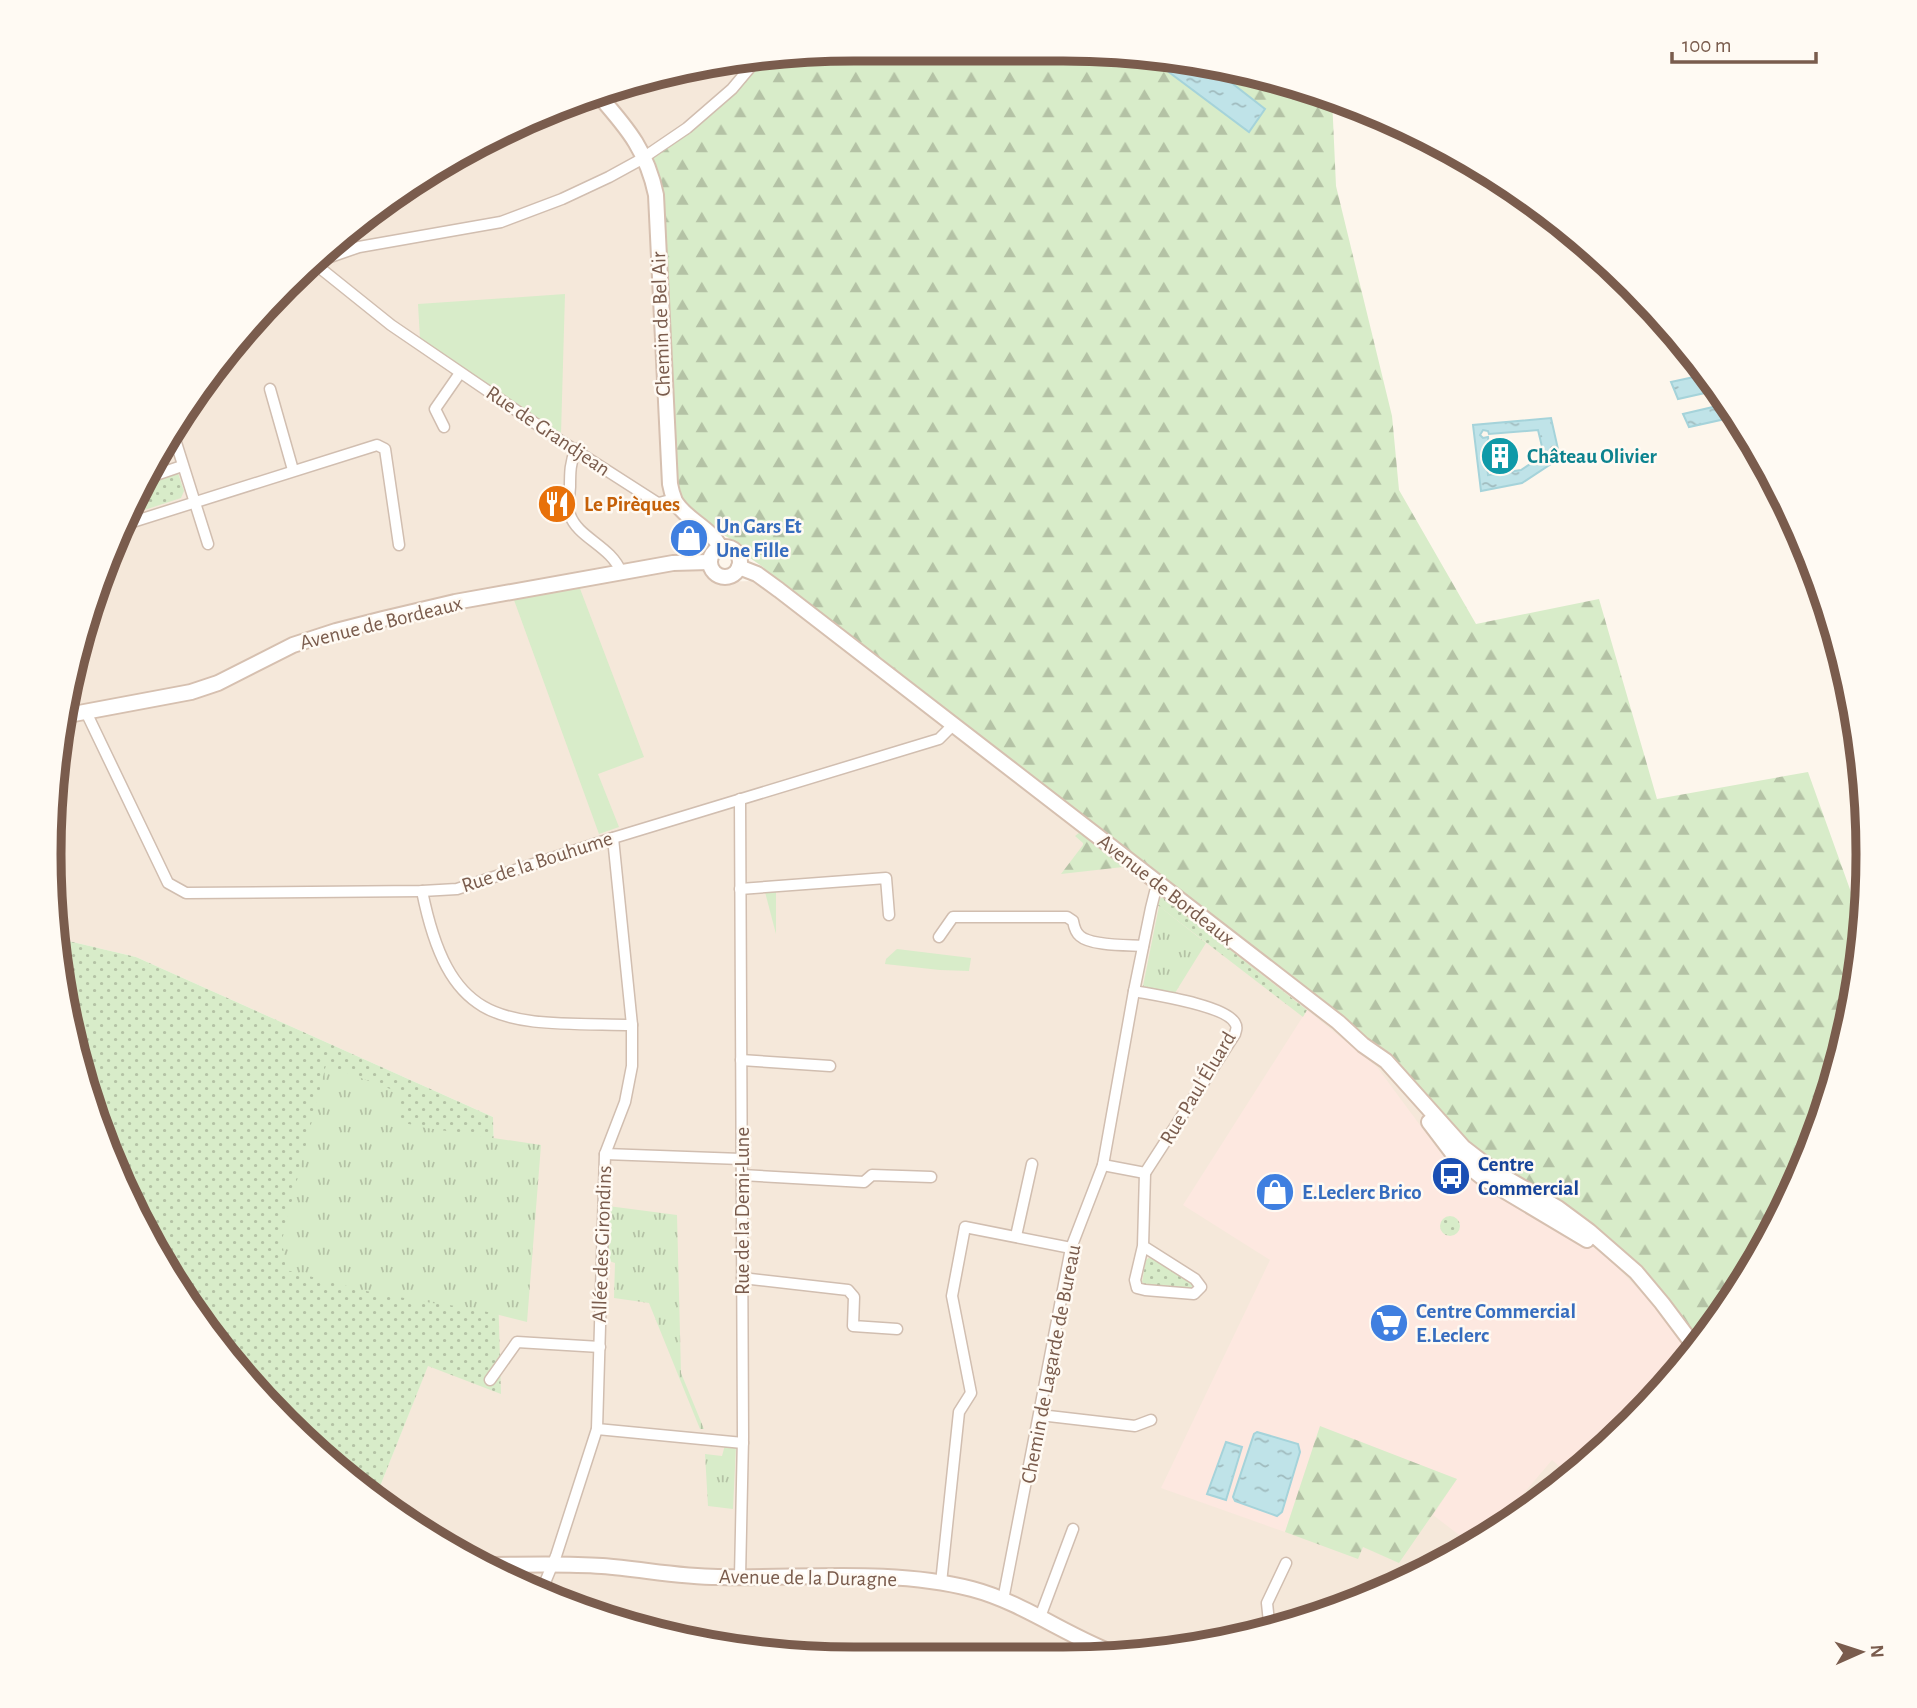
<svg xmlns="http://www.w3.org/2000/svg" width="1917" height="1708" viewBox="0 0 1917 1708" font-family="'Alegreya Sans',sans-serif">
<defs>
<pattern id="grass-dots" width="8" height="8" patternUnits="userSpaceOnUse" patternTransform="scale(1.75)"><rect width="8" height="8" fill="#d8ecc9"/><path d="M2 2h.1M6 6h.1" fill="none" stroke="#b4c2a5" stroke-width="1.8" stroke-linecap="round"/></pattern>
<pattern id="forest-firs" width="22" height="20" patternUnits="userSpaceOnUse" patternTransform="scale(1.75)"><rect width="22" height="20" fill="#d8ecc9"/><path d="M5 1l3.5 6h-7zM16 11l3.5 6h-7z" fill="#b4c2a5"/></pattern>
<pattern id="park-tufts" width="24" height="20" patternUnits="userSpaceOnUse" patternTransform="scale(1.75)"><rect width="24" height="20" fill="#d8ecc9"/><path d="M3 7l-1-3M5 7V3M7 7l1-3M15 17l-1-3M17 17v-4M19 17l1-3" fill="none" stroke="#b4c2a5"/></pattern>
<pattern id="water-ripples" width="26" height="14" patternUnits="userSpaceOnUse" patternTransform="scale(1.75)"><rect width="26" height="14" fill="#bfe3e8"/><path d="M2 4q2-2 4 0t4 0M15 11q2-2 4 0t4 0" fill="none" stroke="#a0bbbe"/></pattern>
</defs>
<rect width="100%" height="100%" fill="#fdf6ec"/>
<!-- residential -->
<path fill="#f5e8da" d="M758,58l-47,483 -6,10 1,24 9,7 39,-1 25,9 559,432 222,201 53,34 82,90 -27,38 -115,108 -134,83 -148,56 -150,24 -16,-5 -3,6h-301l-155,-25 -148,-56 -123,-77 53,-134 72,28 -7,-276 -357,-160 -76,-18 -10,-92 15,-150 67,-199 84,-134 148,-148 134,-84 199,-67z"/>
<!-- commercial -->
<path fill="#fde8e0" d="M1307,1010l70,57 68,92 14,6 116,68 38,30 46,48 33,40 -24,34 -97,91 -19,-16 -33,39 9,9 -57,36 -38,-29 24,-36 -137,-52 -35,105 -124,-44 109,-228 -87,-55z"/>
<!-- grass -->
<g fill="url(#grass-dots)">
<path d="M178,473l6,18 -3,7 -55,18 6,-18 8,-12z"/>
<path d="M1163,897l144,113 -4,7 -147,-113 -1,-3z"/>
<path d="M60,939l76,18 357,160 8,277 -73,-28 -53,133 -11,-6 -115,-109 -117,-174 -56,-148z"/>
<circle cx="1450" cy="1226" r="10"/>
<path d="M1150,1257h3l41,27 -3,4 -44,-2 -5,-4 4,-22z"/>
</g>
<!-- forest -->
<g fill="url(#forest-firs)">
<path d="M854,49l261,2 105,13 112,34 4,88 56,230 7,74 77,134 123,-25 58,200 151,-27 54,151 -1,36 -36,154 -65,144 -65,90 -82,-90 -159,-102 -52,-68 -28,-29 -595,-468 -16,-23 -13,-9 -21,-20 -41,-23 -14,-16 -18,-304 -11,-38 42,-29 71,-70z"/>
<path d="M1080,832l43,35 -62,7 22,-29v-2l-8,-7z"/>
<path d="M1320,1426l137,53 -58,84 -36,-16 -5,12 -73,-27z"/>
</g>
<!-- park -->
<g fill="url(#park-tufts)">
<path d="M1159,906l47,37 -31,50 -29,-5 -3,-2z"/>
<path d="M326,1065l75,28 -3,28 22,6 121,18 -14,177 -55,-14 -40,-5 -66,-12 -80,-21 -4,-30z"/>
<path d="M608,1206l69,9 4,158 23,56h-4l-51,-126 -35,-5 1,-35 -9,-3z"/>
<path d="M725,1445l11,1 -3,63 -25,-3 -3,-52 17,2z"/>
</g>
<!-- garden -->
<g fill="#d8ecc9">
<path d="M565,294l-4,140 -141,-95 -2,-35z"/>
<path d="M579,586l65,171 -46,17 21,53 -20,7 -85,-234z"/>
<path d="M776,890v44l-11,-42z"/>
<path d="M897,949l74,9 -2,13 -29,-1 -55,-6 1,-5z"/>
</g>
<!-- water -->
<g fill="url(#water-ripples)" stroke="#a5d3da" stroke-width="2" fill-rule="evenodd">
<path d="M1146,55l60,8 59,46 -16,23z"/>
<path d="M1708,374l10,16 -40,9 -7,-17z"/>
<path d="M1726,404l8,13 -45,10 -6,-13z"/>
<path d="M1551,418l9,40 -38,25 -41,8 -8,-66zM1483,430l5,1 1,3 49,-4 6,25 -23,15 -33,5 -1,-10 4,-1 -3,-27 -5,1 -3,-3z"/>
<path d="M1257,1432l41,12 2,8 -18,60 -5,4 -42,-15 -2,-4 21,-63z"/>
<path d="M1226,1442l16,5 -16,53 -19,-6z"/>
</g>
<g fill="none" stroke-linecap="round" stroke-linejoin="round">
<!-- street casing -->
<g stroke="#d1beb0" stroke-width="13">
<g id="street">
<path d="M321,258l9,-1 29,-10 142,-25 61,-23 47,-22 31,-17 47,-32 45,-39 26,-31"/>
<path d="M315,264l76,61 173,118 92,59 3,1 15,-4"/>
<path d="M270,389l23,81"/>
<path d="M444,427l-9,-18 25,-36"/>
<path d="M173,433l35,111"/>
<path d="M576,449c-6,13 -6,24 -6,38 -1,9 -2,19 0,28 8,23 41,31 51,57"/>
<path d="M144,479l38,-13"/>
<path d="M123,525l254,-80 8,4 14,96"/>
<path d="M86,712l82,171 18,10 236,-2 35,-2 156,-51 326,-99 14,-14"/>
<path d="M740,889l146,-11 3,37"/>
<path d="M422,891c29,143 85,131 210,134"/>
<path d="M939,937l14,-20h114l6,4c1,5 2,11 7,15 11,10 48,9 63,10"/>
<path d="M741,1060l89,6"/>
<path d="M605,1154l136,5"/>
<path d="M1103,1165l42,8 90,-139c1,-5 3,-6 0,-11 -10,-18 -80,-28 -101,-32"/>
<path d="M742,1175l122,7 8,-7 59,2"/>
<path d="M1016,1236l16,-72"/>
<path d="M1143,1246l52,33 6,8 -7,7 -49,-4 -8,-2 -2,-8 8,-34 2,-73"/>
<path d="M742,1278l106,12 6,7 -1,29 44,3"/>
<path d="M490,1380l27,-38 83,5"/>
<path d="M1040,1415l95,11 16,-6"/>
<path d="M597,1429l146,14"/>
<path d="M740,1577l3,-140 -3,-638"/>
<path d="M941,1583l18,-171 12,-19 -19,-97 13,-69 106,21"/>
<path d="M541,1592l15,-36 41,-127 8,-275 20,-52 7,-36v-41l-19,-187"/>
<path d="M1003,1600l68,-352 32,-83 31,-174 17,-83 4,-16 4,-7"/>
<path d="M1040,1617l33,-88"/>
<path d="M1270,1632l-3,-29 19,-40"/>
</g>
</g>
<!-- secondary casing -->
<g stroke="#d6c0b0" stroke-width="18">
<g id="secondary">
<path d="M600,97c29,33 47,55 56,98l14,289c1,6 3,12 5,17 11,19 35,26 45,46"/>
<circle cx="725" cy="562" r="15"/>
<path d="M739,567l18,7 22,16 559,432 25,23 23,16 77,86 31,24 64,37 31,23 47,41 26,31 33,44"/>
<path d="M63,716l128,-24 27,-9 75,-38 43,-14 47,-12 72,-17 218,-39 36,-1"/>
<path d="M1429,1122l25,33 29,23 104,62"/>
<path d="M481,1565c40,0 81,-2 121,1 39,3 78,11 116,11 82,2 174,-9 254,12 53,14 97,49 149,67"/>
</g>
</g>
<!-- street -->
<use href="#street" stroke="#fff" stroke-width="10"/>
<!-- secondary -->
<use href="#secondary" stroke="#fff" stroke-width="14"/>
</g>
<!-- icons -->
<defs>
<g id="building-disc" transform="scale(2.0125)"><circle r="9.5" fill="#0f9aa8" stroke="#fffaf3"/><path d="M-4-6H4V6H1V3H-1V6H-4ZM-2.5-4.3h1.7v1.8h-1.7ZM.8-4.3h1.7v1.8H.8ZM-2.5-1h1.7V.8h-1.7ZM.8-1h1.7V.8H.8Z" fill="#fff"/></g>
<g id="restaurant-disc" transform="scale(2.0125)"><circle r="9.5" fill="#e8710a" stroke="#fffaf3"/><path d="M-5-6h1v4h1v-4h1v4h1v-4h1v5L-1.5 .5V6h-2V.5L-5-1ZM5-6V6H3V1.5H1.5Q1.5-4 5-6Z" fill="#fff"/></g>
<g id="shop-disc" transform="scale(2.0125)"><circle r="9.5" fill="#3f7fe0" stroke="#fffaf3"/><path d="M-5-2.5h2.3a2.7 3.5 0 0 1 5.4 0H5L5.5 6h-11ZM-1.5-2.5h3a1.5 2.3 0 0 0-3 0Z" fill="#fff"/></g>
<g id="bus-disc" transform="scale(2.0125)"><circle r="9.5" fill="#1a4fb4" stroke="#fffaf3"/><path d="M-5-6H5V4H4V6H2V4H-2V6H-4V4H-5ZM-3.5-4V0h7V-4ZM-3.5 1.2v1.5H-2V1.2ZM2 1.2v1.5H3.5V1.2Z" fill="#fff"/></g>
<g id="supermarket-disc" transform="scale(2.0125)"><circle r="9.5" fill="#3f7fe0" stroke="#fffaf3"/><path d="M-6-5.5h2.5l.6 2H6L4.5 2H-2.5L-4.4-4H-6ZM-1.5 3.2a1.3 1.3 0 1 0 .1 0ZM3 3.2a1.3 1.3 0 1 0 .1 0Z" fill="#fff"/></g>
</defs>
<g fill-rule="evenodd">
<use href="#building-disc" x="1500" y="456"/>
<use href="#restaurant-disc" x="557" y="504"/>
<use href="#shop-disc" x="689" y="538"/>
<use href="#bus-disc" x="1451" y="1176"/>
<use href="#shop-disc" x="1275" y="1192"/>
<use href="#supermarket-disc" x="1389" y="1323"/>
</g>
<g text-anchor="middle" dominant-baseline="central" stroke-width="5" stroke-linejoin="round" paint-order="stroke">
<!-- street labels -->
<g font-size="21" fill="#7a5c4d" stroke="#fffaf3">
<text transform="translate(661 324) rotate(-92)">Chemin de Bel Air</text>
<text transform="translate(548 431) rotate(34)">Rue de Grandjean</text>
<text transform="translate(381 623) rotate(-14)">Avenue de Bordeaux</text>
<text transform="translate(537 862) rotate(-18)">Rue de la Bouhume</text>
<text transform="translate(1166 890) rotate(38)">Avenue de Bordeaux</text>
<text transform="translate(1198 1088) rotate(-59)">Rue Paul Éluard</text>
<text transform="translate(742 1211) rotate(-90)">Rue de la Demi-Lune</text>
<text transform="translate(602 1244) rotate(-88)">Allée des Girondins</text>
<text transform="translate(1051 1364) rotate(-79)">Chemin de Lagarde de Bureau</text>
<text transform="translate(808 1578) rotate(1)">Avenue de la Duragne</text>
</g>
<!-- culture labels -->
<g font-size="21" font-weight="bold" fill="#0d838f" stroke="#fffaf3" text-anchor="start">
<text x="1527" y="456">Château Olivier</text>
</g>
<!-- food labels -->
<g font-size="21" font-weight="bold" fill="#c56008" stroke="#fffaf3" text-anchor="start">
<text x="584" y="504">Le Pirèques</text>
</g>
<!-- shop labels -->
<g font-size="21" font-weight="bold" fill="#366cbe" stroke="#fffaf3" text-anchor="start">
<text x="716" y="526">Un Gars Et<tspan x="716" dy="24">Une Fille</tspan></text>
<text x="1302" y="1192">E.Leclerc Brico</text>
<text x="1416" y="1311">Centre Commercial<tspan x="1416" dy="24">E.Leclerc</tspan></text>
</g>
<!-- transit labels -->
<g font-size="21" font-weight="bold" fill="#164399" stroke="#fffaf3" text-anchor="start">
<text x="1478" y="1164">Centre<tspan x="1478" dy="24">Commercial</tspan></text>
</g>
</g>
<!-- crop -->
<path d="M0 0H1917V1708H0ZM854 61H1063A793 793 0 0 1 1856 854V854A793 793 0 0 1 1063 1647H854A793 793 0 0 1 61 854V854A793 793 0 0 1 854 61Z" fill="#fffaf3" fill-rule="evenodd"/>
<path fill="none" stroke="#7a5c4d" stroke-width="9" d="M854 61H1063A793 793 0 0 1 1856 854V854A793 793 0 0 1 1063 1647H854A793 793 0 0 1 61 854V854A793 793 0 0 1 854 61Z"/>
<!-- north arrow -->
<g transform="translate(1861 1652) rotate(87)" stroke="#fffaf3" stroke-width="5" paint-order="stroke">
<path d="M0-5L12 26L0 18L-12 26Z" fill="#7a5c4d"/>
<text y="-10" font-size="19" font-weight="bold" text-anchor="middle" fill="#7a5c4d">N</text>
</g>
<!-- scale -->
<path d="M1672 52v10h144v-10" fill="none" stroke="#7a5c4d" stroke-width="3.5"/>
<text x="1682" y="52" font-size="21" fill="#7a5c4d" stroke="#fffaf3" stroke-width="5" paint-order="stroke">100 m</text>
</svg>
